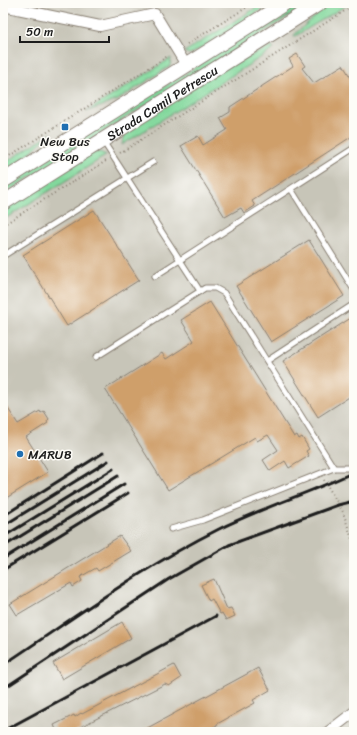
<svg xmlns="http://www.w3.org/2000/svg" width="357" height="735" viewBox="0 0 357 735" font-family="Sriracha,sans-serif">
<rect width="100%" height="100%" fill="#fdfcf7"/>
<filter id="ink" filterUnits="userSpaceOnUse"><feTurbulence type="fractalNoise" baseFrequency=".025" numOctaves="2"/><feDisplacementMap in="SourceGraphic" scale="8" xChannelSelector="R" yChannelSelector="G"/><feConvolveMatrix kernelMatrix="1 2 1 2 8 2 1 2 1" color-interpolation-filters="sRGB"/></filter>
<filter id="wash" filterUnits="userSpaceOnUse"><feTurbulence type="fractalNoise" baseFrequency=".012" numOctaves="4" result="noise"/><feDisplacementMap in="SourceGraphic" scale="16" xChannelSelector="R" yChannelSelector="G"/><feGaussianBlur stdDeviation="0.9" result="paint"/><feColorMatrix in="noise" values="0 0 0 0 0 0 0 0 0 0 0 0 0 0 0 0 0 1.4 0 .05"/><feComposite in="paint" operator="in"/></filter>
<g filter="url(#wash)">
<rect width="100%" height="100%" fill="#f5e2c9"/>
<!-- industrial -->
<rect fill="#c7c5b8" x="3" y="3" width="351" height="729"/>
<!-- green -->
<g fill="#82d89c" stroke="#4f7a5c">
<path d="M264,3h8l-79,50 -4,1 -5,-2z"/>
<path d="M299,3h11l-307,191v-7z"/>
<path d="M330,3h20l-56,34v-2z"/>
<path d="M272,47l2,2 -152,96 2,-13 105,-68z"/>
<path d="M171,58l-1,8 -52,34 -32,12z"/>
<path d="M51,133l-26,24 -22,15v-8z"/>
<path d="M100,152l7,3 -104,65v-12l89,-55z"/>
</g>
<g id="blocks">
<!-- building -->
<g fill="#cf9f6b">
<path d="M297,54l8,12 -3,2 12,15 29,-18 11,18v52l-102,66 3,5 -11,7 -3,-5 -16,9 -44,-71 17,-10 5,9 24,-15 -7,-12 10,-6v-5l63,-41 -4,-7z"/>
<path d="M94,210l45,70 -72,46 -44,-71z"/>
<path d="M309,240l35,56 -73,46 -35,-56z"/>
<path d="M210,302l84,135 3,-2 2,4 3,-2 7,12 -3,2 3,5 -20,12 -4,-7 -15,10 -7,-11 15,-10 -10,-15 -11,6 -2,-4 -87,53 -63,-101 57,-36 4,6 28,-18 -13,-21z"/>
<path d="M354,316v78l-36,23 -35,-56z"/>
<path d="M3,401l15,23 22,-13 1,2 3,-2 5,8 -2,2 1,2 -22,14 22,35 -45,28z"/>
<path d="M120,536l11,15 -33,20 -2,-3 -16,9 2,4 -9,6 -2,-4 -54,32 -7,-11z"/>
<path d="M214,579l13,30 4,-1 4,8 -9,4 -4,-7 -2,1 -8,-15 -3,2 -8,-16z"/>
<path d="M122,622l9,16 -69,41 -9,-16z"/>
<path d="M174,665l7,13 -12,8 -4,-2 -85,43 1,3 -6,2h-18l-3,-7 20,-10 1,2 6,-4 1,1z"/>
<path d="M258,668l12,22 -17,10 2,3 -38,21v1l-12,7h-65z"/>
</g>
</g>
</g>
<g filter="url(#ink)">
<use href="#blocks" fill-opacity="0" stroke="#887f72" stroke-width="1"/>
<g fill="none" stroke-linecap="round" stroke-linejoin="round">
<!-- lane casing -->
<g stroke="#887f72" stroke-width="7">
<g id="lane">
<path d="M103,141l97,150"/>
<path d="M291,189l63,101"/>
<path d="M3,256l150,-94"/>
<path d="M155,276l199,-128"/>
<path d="M96,357l109,-69h10l9,5 110,175"/>
<path d="M267,361l87,-57"/>
<path d="M171,529l32,-9 131,-52h20"/>
</g>
</g>
<!-- street casing -->
<g stroke="#887f72" stroke-width="12">
<g id="street">
<path d="M3,6l97,20 55,-12 31,51"/>
<path d="M328,732l26,-20"/>
</g>
</g>
<!-- secondary casing -->
<g stroke="#887f72" stroke-width="16">
<g id="secondary">
<path d="M3,181l282,-178"/>
<path id="s1" d="M3,203l317,-200"/>
</g>
</g>
<!-- path -->
<g stroke="#887f72" stroke-width="2" stroke-dasharray="1 3" stroke-linecap="butt">
<path d="M187,44l67,-41"/>
<path d="M120,153l234,-148"/>
<path d="M3,160l165,-104"/>
<path d="M3,225l103,-64"/>
<path d="M324,480l19,32 11,33"/>
</g>
<!-- lane -->
<use href="#lane" stroke="#fff" stroke-width="5"/>
<!-- street -->
<use href="#street" stroke="#fff" stroke-width="10"/>
<!-- secondary -->
<use href="#secondary" stroke="#fff" stroke-width="14"/>
<!-- rail -->
<g stroke="#1c1c1c" stroke-width="3">
<path d="M3,516l100,-63"/>
<path d="M3,526l105,-65"/>
<path d="M3,537l110,-68"/>
<path d="M3,547l115,-71"/>
<path d="M3,559l121,-75"/>
<path d="M3,570l125,-77"/>
<path d="M3,665c71,-47 140,-98 216,-136 44,-22 91,-36 135,-57"/>
<path d="M3,689l166,-110 60,-34 109,-40 16,-4"/>
<path d="M3,731l213,-115"/>
</g>
</g>
</g>
<!-- markers -->
<g fill="#1f6fb2" stroke="#fdfcf7" stroke-width="1.5">
<rect x="61" y="123" width="8" height="8" rx="2"/>
<circle cx="20" cy="454" r="4"/>
</g>
<g text-anchor="middle" dominant-baseline="central" stroke-width="3" stroke-linejoin="round" paint-order="stroke">
<!-- street labels -->
<g font-size="13" fill="#1c1c1c" stroke="#fdfcf7">
<text stroke="none"><textPath href="#s1" startOffset="188">Strada Camil Petrescu</textPath></text>
</g>
<!-- poi labels -->
<g font-size="13" fill="#1c1c1c" stroke="#fdfcf7">
<text x="65" y="141">New Bus<tspan x="65" dy="15">Stop</tspan></text>
<text x="28" y="454" text-anchor="start">MARUB</text>
</g>
</g>
<!-- margin -->
<rect width="357" height="735" fill="none" stroke="#fdfcf7" stroke-width="16"/>
<!-- scale -->
<path d="M20 36v6h89v-6" fill="none" stroke="#1c1c1c" stroke-width="2"/>
<text x="26" y="36" font-size="12" fill="#1c1c1c" stroke="#fdfcf7" stroke-width="3" paint-order="stroke">50 m</text>
</svg>
